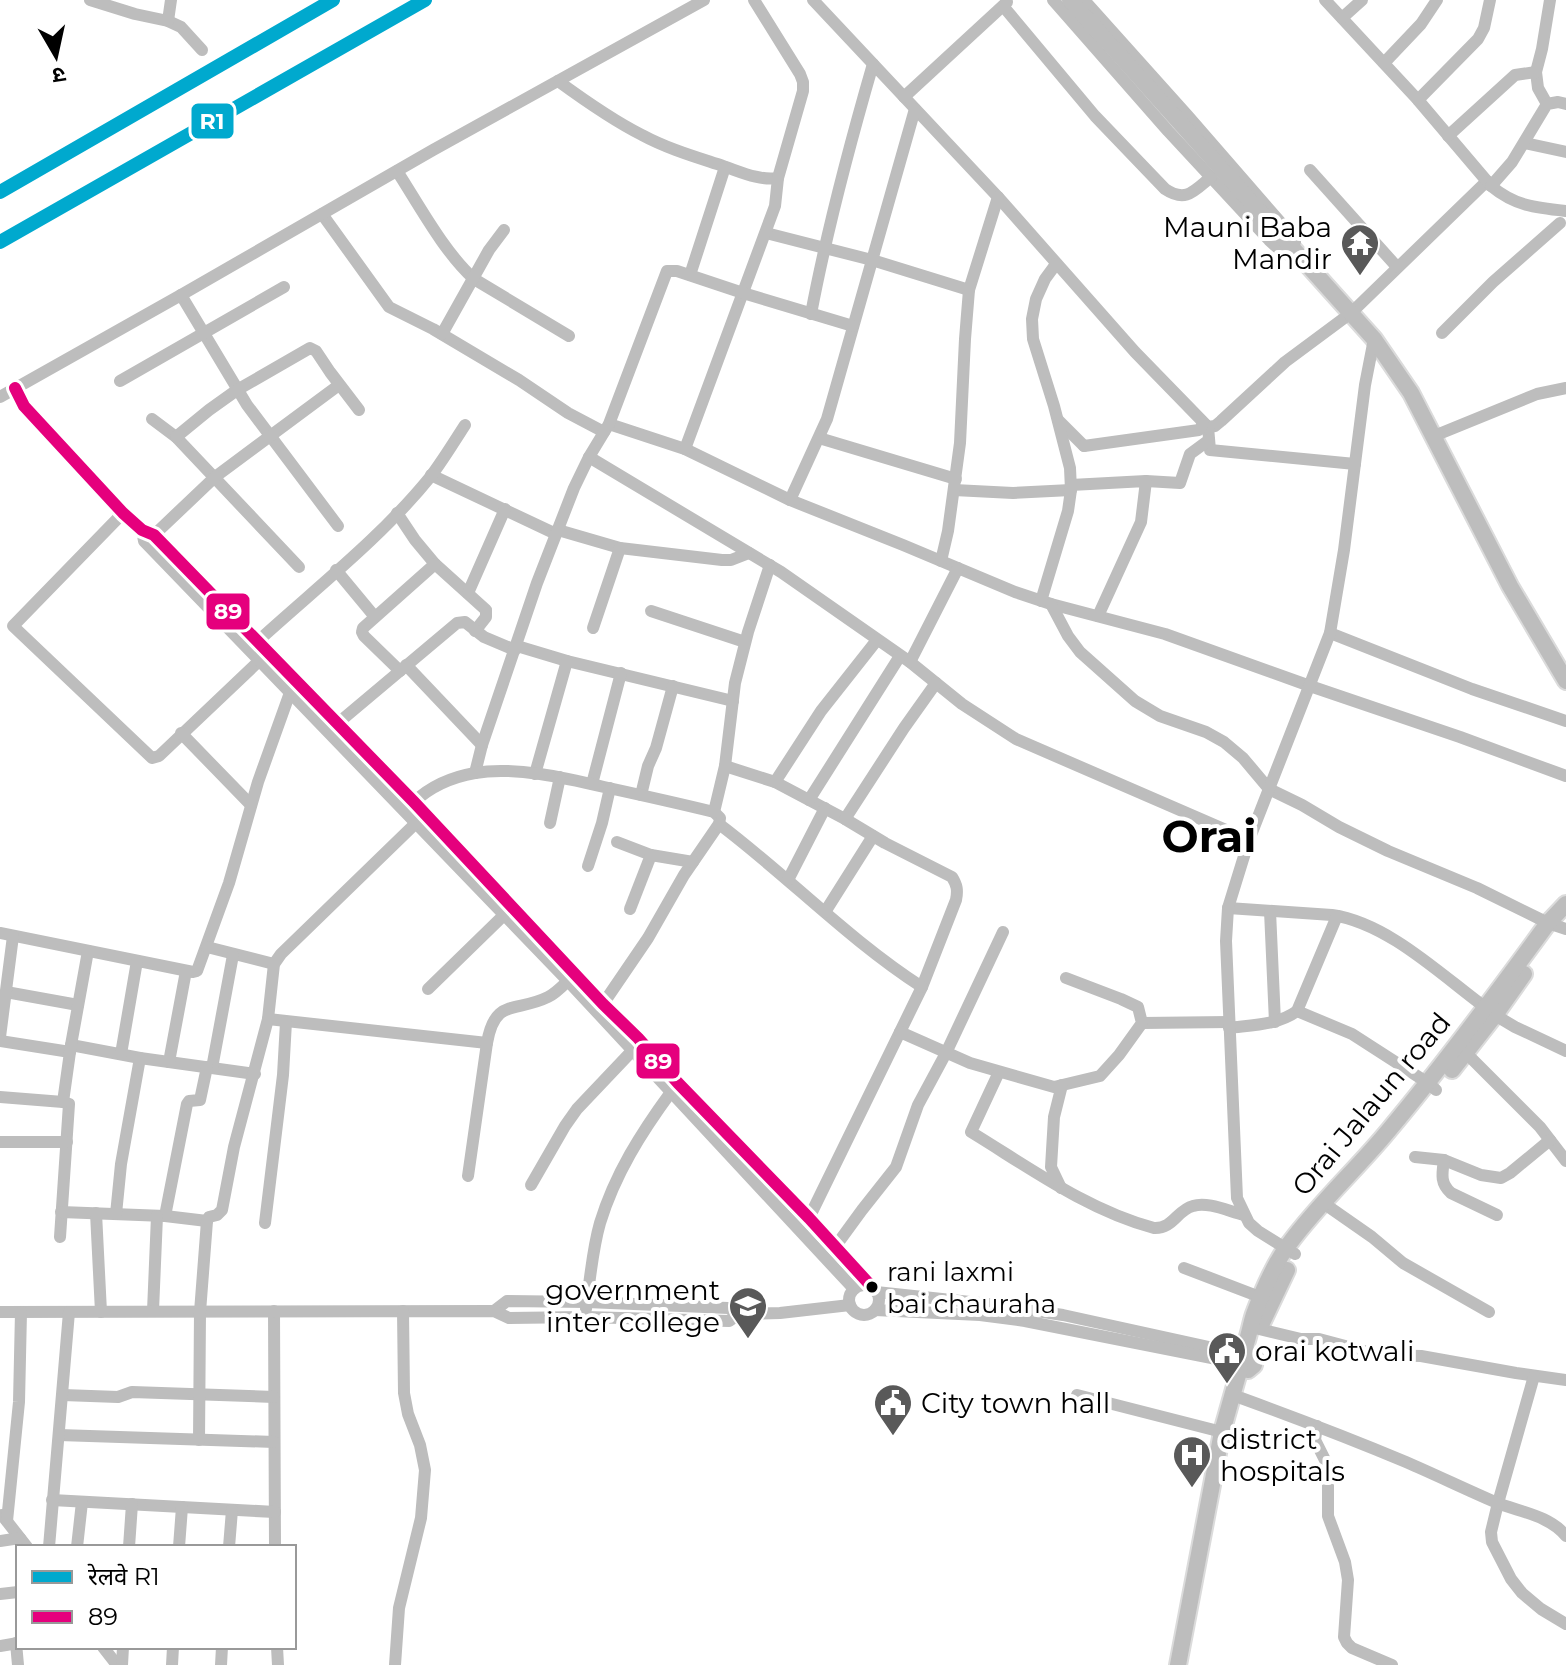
<svg xmlns="http://www.w3.org/2000/svg" width="1566" height="1665" viewBox="0 0 1566 1665" font-family="Montserrat,'Noto Sans Devanagari',sans-serif">
<rect width="100%" height="100%" fill="#fff"/>
<g fill="none" stroke-linecap="round" stroke-linejoin="round">
<!-- major casing -->
<g stroke="#dbdbdb" stroke-width="20">
<g id="major">
<path d="M1070,0l304,339 37,54 99,193 56,95"/>
<path d="M1452,1070l43,-55 29,-41"/>
<path d="M1261,1325l26,-55"/>
<path d="M1244,1353h5l6,6 -1,6 -6,5 -8,-2 -3,-5 1,-5c10,-11 11,-29 16,-44 9,-24 20,-50 35,-70 30,-41 68,-75 100,-114 56,-67 108,-137 159,-207l18,-19"/>
<path d="M1178,1665l44,-233 18,-64"/>
</g>
</g>
<!-- minor -->
<g stroke="#bdbdbd" stroke-width="12">
<path d="M90,0l45,14 33,7 13,6 21,23"/>
<path d="M813,0l185,197 137,155 73,75 7,-1 6,-5 64,-59 66,-49 136,-132"/>
<path d="M1053,0l115,131 101,109 14,13 18,6"/>
<path d="M1084,0l104,116 100,115 7,11"/>
<path d="M1325,0l93,100 73,86c24,20 45,22 75,25"/>
<path d="M1003,6l92,110 70,73c21,14 29,2 46,-12"/>
<path d="M1342,18l20,-18"/>
<path d="M168,21l3,-21"/>
<path d="M1384,63l37,-39 16,-24"/>
<path d="M558,81c26,19 54,39 84,54 26,14 54,22 81,31 18,6 37,15 55,12"/>
<path d="M904,97l103,-95"/>
<path d="M1418,100l60,-61 6,-11 6,-28"/>
<path d="M1547,104l-9,-16 -2,-16 6,-23 8,-49"/>
<path d="M1448,136l67,-61 21,-3"/>
<path d="M1525,143l41,9"/>
<path d="M1310,170l87,97"/>
<path d="M397,171c22,34 47,81 77,108l95,57"/>
<path d="M1491,186l21,-24 35,-58 11,-2 8,2"/>
<path d="M322,214l67,93 44,22 86,51 49,33 36,19"/>
<path d="M766,233l106,27 97,30"/>
<path d="M690,275l35,-108"/>
<path d="M181,295l66,110 91,121"/>
<path d="M811,314c16,-85 38,-167 62,-250"/>
<path d="M1442,333l51,-51 67,-59"/>
<path d="M442,334l47,-84 15,-20"/>
<path d="M120,381l164,-94"/>
<path d="M15,388l9,18 99,107 19,17 12,5 260,267 189,202 35,34 40,45 131,135 63,69"/>
<path d="M0,397l181,-102 252,-145 271,-150"/>
<path d="M152,419l24,18 123,130"/>
<path d="M1058,420l26,26"/>
<path d="M609,424l76,25 105,51 113,45 112,47 36,12 114,30 145,52 150,51 106,39"/>
<path d="M1208,427l2,23 145,14"/>
<path d="M1434,436l103,-42 29,-6"/>
<path d="M176,437l33,-27 28,-20 73,-42 6,3 14,21 29,38"/>
<path d="M819,438l137,41"/>
<path d="M1084,446l115,-16 4,-6"/>
<path d="M685,449l90,-243 3,-28 25,-87v-9l-3,-8 -46,-74"/>
<path d="M589,457l192,115 129,90 52,42 54,35 233,101"/>
<path d="M431,475l125,59"/>
<path d="M1146,481l34,2 10,-29 19,-14"/>
<path d="M1071,485l75,-4 -5,41 -43,94"/>
<path d="M954,490l59,3 58,-3"/>
<path d="M790,500l37,-81 88,-310"/>
<path d="M123,513l-110,113 139,132 7,-2 100,-95"/>
<path d="M397,513l18,27 20,24 51,46v7l-11,14"/>
<path d="M142,530l2,11 424,440 286,308"/>
<path d="M558,530l62,18 102,12h9l18,-7"/>
<path d="M154,535l61,-58 124,-92"/>
<path d="M941,561l7,-30 12,-88 5,-104 4,-49 29,-93"/>
<path d="M336,570l39,47"/>
<path d="M468,593l37,-84"/>
<path d="M1041,601l27,-90 3,-21 -1,-22 -16,-62 -21,-67 -1,-20 4,-20 9,-20 11,-15"/>
<path d="M1051,604l17,32 12,16 55,49 25,15 46,16 18,10 19,16 26,31 33,16 37,22 49,24 89,37 71,35 18,6"/>
<path d="M651,611l94,31"/>
<path d="M593,628l27,-80"/>
<path d="M1330,633l142,56 94,32"/>
<path d="M257,642c59,-54 124,-104 174,-166 12,-16 23,-34 34,-51"/>
<path d="M517,646l50,15 166,40"/>
<path d="M910,662l48,-94"/>
<path d="M406,665l76,80"/>
<path d="M400,671l-36,-35 -2,-4 1,-4 72,-64"/>
<path d="M338,723l119,-100 8,-1 19,15 31,13"/>
<path d="M181,733l70,72"/>
<path d="M725,766l50,16 70,37 40,24 67,34c5,8 6,13 4,23l-34,87 -113,231"/>
<path d="M475,773l7,-28 55,-162 37,-95 15,-31 20,-33 58,-153h10l66,22 110,33"/>
<path d="M535,774l32,-113"/>
<path d="M775,782l46,-71 56,-71"/>
<path d="M592,784l29,-111"/>
<path d="M641,795l7,-29 8,-18 17,-62"/>
<path d="M809,800l91,-144"/>
<path d="M414,802c17,-16 38,-25 61,-29 39,-7 91,5 129,14 37,8 73,16 110,25l6,6 -1,6 -35,51 -36,63 -45,66"/>
<path d="M714,812l11,-46 10,-83 13,-51 22,-67"/>
<path d="M845,819l59,-91 32,-45"/>
<path d="M550,823l10,-46"/>
<path d="M719,824c69,52 130,116 203,163"/>
<path d="M617,842l34,13 42,7"/>
<path d="M588,866l14,-43 8,-35"/>
<path d="M788,880l37,-72"/>
<path d="M1228,908l104,7c56,8 109,60 154,93"/>
<path d="M630,909l21,-54"/>
<path d="M1270,911l5,111"/>
<path d="M825,912l48,-76"/>
<path d="M0,933l193,39 4,-1 32,-88 29,-101 34,-95"/>
<path d="M207,947l67,17"/>
<path d="M428,989l76,-74"/>
<path d="M6,992l72,13"/>
<path d="M1297,1011l55,23 76,49 8,7"/>
<path d="M1495,1015l20,12 51,24"/>
<path d="M268,1019l219,24"/>
<path d="M1142,1023l87,-1"/>
<path d="M1229,1028c23,-3 49,-3 68,-17l40,-95"/>
<path d="M900,1032l70,31 84,24 46,-11 19,-21 23,-32 -4,-16 -17,-8 -55,-21"/>
<path d="M0,1037l13,-101"/>
<path d="M0,1041l70,11"/>
<path d="M71,1045l69,13 115,16"/>
<path d="M1462,1049l78,78 26,34"/>
<path d="M121,1054l16,-93"/>
<path d="M169,1062l17,-91"/>
<path d="M212,1068l21,-113"/>
<path d="M999,1072l-28,60c59,36 116,78 183,96 19,1 23,-18 39,-22 15,-5 37,6 51,9"/>
<path d="M0,1097l63,5 6,2 -9,133"/>
<path d="M63,1102l8,-57 17,-94"/>
<path d="M0,1142h67"/>
<path d="M1415,1157l29,3 37,15 20,3 9,-5 40,-33"/>
<path d="M1444,1160c-2,14 -4,23 7,33l46,22"/>
<path d="M468,1176l19,-133c8,-46 29,-30 61,-46 10,-5 17,-14 25,-21"/>
<path d="M531,1185l34,-59 12,-17 55,-58"/>
<path d="M1061,1188l-10,-21 3,-50 8,-32"/>
<path d="M1329,1207l43,30 31,26 86,49"/>
<path d="M61,1212l104,4 42,5"/>
<path d="M96,1213l5,99"/>
<path d="M116,1214l5,-50 19,-106"/>
<path d="M165,1216l22,-112 2,-3 11,-1 7,-33"/>
<path d="M265,1223l18,-148 3,-53"/>
<path d="M835,1247l27,-37 34,-43 22,-62 28,-52 57,-121"/>
<path d="M1295,1254l-37,-23 -9,-8 -12,-25 -11,-257 2,-33 21,-68 81,-207 14,-83 21,-165 9,-46"/>
<path d="M1184,1268l76,29"/>
<circle cx="864" cy="1300" r="15"/>
<path d="M876,1292l113,12 74,11 178,39"/>
<path d="M586,1309c4,-29 6,-58 14,-86 15,-49 41,-90 71,-131"/>
<path d="M875,1310l105,5 45,6 212,42"/>
<path d="M153,1311l4,-95"/>
<path d="M274,1311l1,236"/>
<path d="M494,1311l13,-10 80,1 141,6 11,6 41,-1 70,-8"/>
<path d="M0,1312l494,-1 15,7 76,-1 144,4 10,-7"/>
<path d="M1259,1329l42,10h18l60,16 42,1 95,17 50,7"/>
<path d="M1534,1376l-36,127 -7,29 1,10 19,37 11,14 19,16 25,15"/>
<path d="M63,1395l55,2 14,-5 142,5"/>
<path d="M1077,1395l145,37"/>
<path d="M1241,1398c55,20 110,41 165,64 30,13 59,27 89,40 24,10 54,13 71,34"/>
<path d="M1317,1426l-2,14 11,22 2,9v45l17,46 3,18 -4,57 3,6 5,5 40,17"/>
<path d="M59,1435l215,7"/>
<path d="M199,1440l1,-128 7,-91 2,-4 8,-2 5,-5 12,-63 34,-128 6,-55 7,-10 135,-131"/>
<path d="M52,1500l223,12"/>
<path d="M2,1515l25,32"/>
<path d="M7,1521l12,-119 2,-90"/>
<path d="M0,1541l20,-3"/>
<path d="M49,1547l20,-235"/>
<path d="M77,1547l5,-45"/>
<path d="M129,1547l3,-43"/>
<path d="M179,1547l3,-40"/>
<path d="M229,1547l3,-37"/>
<path d="M0,1594l18,-2"/>
<path d="M16,1643l2,22"/>
<path d="M0,1646l18,-3"/>
<path d="M103,1647l14,18"/>
<path d="M277,1647l1,18"/>
<path d="M122,1665l1,-18"/>
<path d="M172,1665l1,-18"/>
<path d="M221,1665l1,-18"/>
<path d="M395,1665l4,-57 22,-90 4,-48 -5,-25 -12,-31 -4,-21 -1,-82"/>
</g>
<!-- major -->
<use href="#major" stroke="#bdbdbd" stroke-width="16"/>
<!-- bus-1 casing -->
<g stroke="#fff" stroke-width="18">
<path id="bus-1" d="M15,388l9,18 99,107 19,17 12,5 260,267 189,202 35,34 40,45 131,135 63,69"/>
</g>
<!-- bus-1 -->
<use href="#bus-1" stroke="#e5007d" stroke-width="12"/>
<!-- rail-1 casing -->
<g stroke="#fff" stroke-width="20">
<g id="rail-1">
<path d="M0,192l333,-192"/>
<path d="M0,242l425,-242"/>
</g>
</g>
<!-- rail-1 -->
<use href="#rail-1" stroke="#00a9ce" stroke-width="14"/>
</g>
<!-- icons -->
<defs>
<g id="temple-pin" transform="scale(2)"><path d="M0 17L-7.5 6A9.5 9.5 0 1 1 7.5 6Z" fill="#595959" stroke="#fff"/><path d="M0-6L5-2H3V0L6.5 2.5H4V6H1.5V3h-3V6H-4V2.5H-6.5L-3 0V-2H-5Z" fill="#fff"/></g>
<g id="university-pin" transform="scale(2)"><path d="M0 17L-7.5 6A9.5 9.5 0 1 1 7.5 6Z" fill="#595959" stroke="#fff"/><path d="M0-5L7-2L0 1L-7-2ZM-4 1L0 2.5L4 1V4Q0 6-4 4Z" fill="#fff"/></g>
<g id="civic-pin" transform="scale(2)"><path d="M0 17L-7.5 6A9.5 9.5 0 1 1 7.5 6Z" fill="#595959" stroke="#fff"/><path d="M-.6-6.5H3V-4.5H.6V-3L4-1V1h2V6H-6V1h2V-1L-.6-3ZM-1.2 2.5V6h2.4V2.5Z" fill="#fff"/></g>
<g id="hospital-pin" transform="scale(2)"><path d="M0 17L-7.5 6A9.5 9.5 0 1 1 7.5 6Z" fill="#595959" stroke="#fff"/><path d="M-5-5h3v3.5h4V-5h3V5h-3V1.5h-4V5h-3Z" fill="#fff"/></g>
</defs>
<g fill-rule="evenodd">
<use href="#temple-pin" x="1360" y="243"/>
<use href="#university-pin" x="748" y="1306"/>
<use href="#civic-pin" x="1227" y="1351"/>
<use href="#civic-pin" x="893" y="1403"/>
<use href="#hospital-pin" x="1192" y="1455"/>
</g>
<!-- markers -->
<circle fill="#000" stroke="#fff" stroke-width="3" cx="872" cy="1287" r="7"/>
<g text-anchor="middle" dominant-baseline="central" stroke-width="8" stroke-linejoin="round" paint-order="stroke">
<!-- bus labels -->
<g font-size="26" fill="#000" stroke="#fff" text-anchor="start">
<text x="887" y="1272">rani laxmi<tspan x="887" dy="32">bai chauraha</tspan></text>
</g>
<!-- poi labels -->
<g font-size="28" fill="#000" stroke="#fff" text-anchor="start">
<text x="1332" y="227" text-anchor="end">Mauni Baba<tspan x="1332" dy="32">Mandir</tspan></text>
<text x="720" y="1290" text-anchor="end">government<tspan x="720" dy="32">inter college</tspan></text>
<text x="1255" y="1351">orai kotwali</text>
<text x="921" y="1403">City town hall</text>
<text x="1220" y="1439">district<tspan x="1220" dy="32">hospitals</tspan></text>
</g>
<!-- street labels -->
<g font-size="28" fill="#000" stroke="#fff">
<text transform="translate(1371 1104) rotate(-50)">Orai Jalaun road</text>
</g>
<!-- town labels -->
<g font-size="44" font-weight="bold" fill="#000" stroke="#fff">
<text x="1209" y="836">Orai</text>
</g>
</g>
<g stroke="#fff" stroke-width="3">
<rect x="190" y="102" width="45" height="38" rx="8" fill="#00a9ce"/>
<rect x="205" y="592" width="46" height="39" rx="8" fill="#e5007d"/>
<rect x="635" y="1042" width="46" height="38" rx="8" fill="#e5007d"/>
</g>
<g font-size="22" text-anchor="middle" font-weight="bold" fill="#fff">
<text x="212" y="129">R1</text>
<text x="228" y="619">89</text>
<text x="658" y="1069">89</text>
</g>
<!-- legend -->
<rect x="16" y="1545" width="280" height="104" fill="#ffffff" stroke="#999999" stroke-width="2"/>
<rect x="32" y="1571" width="40" height="12" fill="#00a9ce" stroke="#999999" stroke-width="2"/>
<text x="88" y="1585" font-size="24" fill="#000000">रेलवे R1</text>
<rect x="32" y="1611" width="40" height="12" fill="#e5007d" stroke="#999999" stroke-width="2"/>
<text x="88" y="1625" font-size="24" fill="#000000">89</text>
<!-- north arrow -->
<g transform="translate(56 56) rotate(171)" stroke="#ffffff" stroke-width="6" paint-order="stroke">
<path d="M0-6L14 30L0 20L-14 30Z" fill="#000000"/>
<text y="-12" font-size="22" font-weight="bold" text-anchor="middle" fill="#000000">उ</text>
</g>
</svg>
